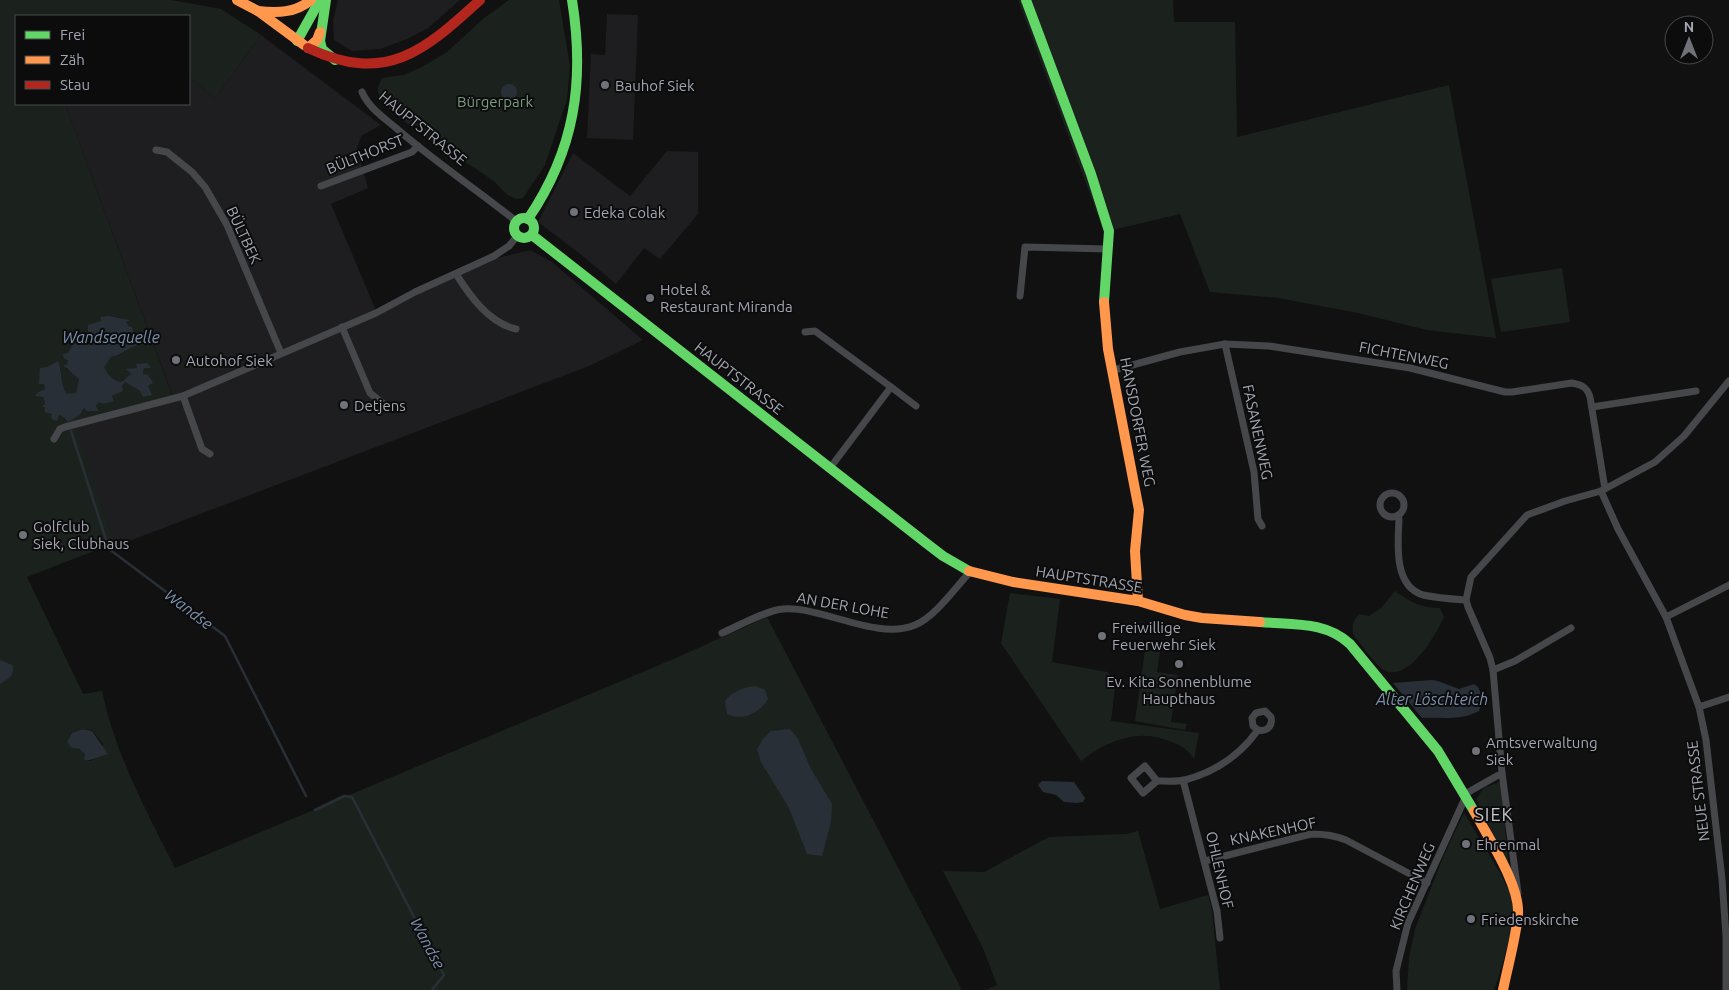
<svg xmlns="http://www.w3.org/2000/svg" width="1729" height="990" viewBox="0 0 1729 990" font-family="Ubuntu,sans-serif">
<rect width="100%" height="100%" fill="#111112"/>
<!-- built -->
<g fill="#1e1e20">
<path d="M338,0h122l-32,28 -21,11 -27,10 -28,2 -18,-11 -1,-19z"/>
<path d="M607,14l31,1 -5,125 -46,-2 4,-84 14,1z"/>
<path d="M261,35l120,90 -20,11 -4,12 11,40 -37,16 46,109 117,-54 36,-9 22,12 91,78 -54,26 -473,180 -43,-124 99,-28 -107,-290h124v-27l26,21z"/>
<path d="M667,151l31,1v62l-38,45 -16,-11 -28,36 -32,-27 -46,-35 35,-69 57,43z"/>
</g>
<!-- green -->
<g fill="#1b221d" fill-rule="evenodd">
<path d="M0,0h171l50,9 40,26 -46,63 -26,-21v-61h-173v88h49l107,291 -98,27 42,124 -17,3 -72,28 56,117 19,-3c14,65 44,119 73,177l501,-210 91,-41 195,373h-962zM100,317h17l12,3 -3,2 3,4 3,1 5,18c-9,3 -16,11 -26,12l-8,10c4,7 10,14 18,16l2,-4 5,-1 3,-4 -4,-4 10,-2 -1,-4 14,4h-6l-1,6 9,9 -12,8 -15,-9 -13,14 2,5h-15l-3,5 3,4 -15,-2 -4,7 -9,4 -18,-5 -8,-7h-3l3,-4 -2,-6 -5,-5 7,-3 -1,-5h-5l22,-16c-1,10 0,18 6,26h9l3,-15 -5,-6 -8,-4 2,-9v-7l6,-8v-4l8,-8h6l13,-12zM83,729l9,1 11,14 -3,12 -9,5 -6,-1 1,-6 -19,-12 5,-9z"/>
<path d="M509,0h50l11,66 -3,33 -22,66 -22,33c-14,4 -21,-11 -31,-18 -7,-5 -14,-10 -22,-15 -19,-10 -88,-54 -92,-73 -1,-5 2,-10 4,-14l21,-3 19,-8 25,-15 37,-34z"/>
<path d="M1018,0h155l1,22h61l2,115 212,-52 47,253 -69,-8 -69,-17 -80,-15 -68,-6 -30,-78 -76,18z"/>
<path d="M1562,268l8,54 -69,10 -10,-53z"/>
<path d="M1395,591c15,11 26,17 45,17l4,9c-8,17 -35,66 -60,53 -8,-4 -25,-28 -31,-36 -1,-8 0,-16 7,-20l9,2 12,-8z"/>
<path d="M1010,593l50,6 -8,63 55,10 9,8 -5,41 88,12 -5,26c-6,-10 -14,-14 -25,-18 -32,-13 -63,0 -88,20l-80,-118z"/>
<path d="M1145,650l15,2 -3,20 21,3 -7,47 16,2 -2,6 -50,-9z"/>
<path d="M1499,782l2,2 8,85 -33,-70 8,-11z"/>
<path d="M1464,813l38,63 11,25 3,10 -14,55 -8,24h-87l2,-32 6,-29 29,-74z"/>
<path d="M1138,831l22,78 48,-14 4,15 8,80h-235l12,-5 -14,-37 -40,-77 41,1 65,-35 78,-3z"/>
</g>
<!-- water -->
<g fill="#292f36">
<circle cx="509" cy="92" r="8"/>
<path d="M109,316l21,4 -4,2 3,4 3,1 6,18c-10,3 -18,11 -27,12l-7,10c3,7 9,14 17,15l10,-8 -5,-5 11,-1 -1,-4 11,-1 4,5h-7l-1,6 5,1 5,8 -5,3 4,9 -9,2 -3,-6 -15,-9 -3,4 1,5 -11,5 2,5 -11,3 -4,-2 -3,4 3,5h-12l-3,-3 -4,7 -12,7 -3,-4 -6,-3 -2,6 -4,-1 -2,-3 1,-3 -7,-2v-5h-3l3,-4 -2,-6 -8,-1 3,-4 7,-3 -1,-5h-5l1,-16 7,-1 11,-6c5,11 1,22 9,33l9,-1 3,-14 -16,-14h4l1,-5 -4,-2 -1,-4 5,-1c6,-9 7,-19 20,-20v-8l13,-4 -1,-4z"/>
<path d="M0,660l12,5c4,10 -4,14 -12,19z"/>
<path d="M1432,680l6,1 21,8 15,-5 4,3 5,11 -4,13c-19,10 -37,6 -57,7l-29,-35z"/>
<path d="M755,686l10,4 3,9c-7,13 -26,23 -41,15l-2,-13c8,-10 17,-13 30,-15z"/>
<path d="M83,729l9,2 16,23c-9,2 -15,7 -24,6l1,-6 -6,-5 -8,-2 -4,-5 5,-9z"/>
<path d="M790,729l8,10 13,30 21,35 -1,18 -9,34 -15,-2 -18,-46 -28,-46 -4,-13 6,-10 8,-8z"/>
<path d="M1042,781l32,1 11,16 -2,4 -6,1 -13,-1 -8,-7 -13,-3 -5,-7z"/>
</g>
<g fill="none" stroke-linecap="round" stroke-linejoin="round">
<!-- stream -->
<g stroke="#292f36" stroke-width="2.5">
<path d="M71,431l38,118 116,87 81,160"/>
<path d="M315,810l29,-14 8,1 92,178 -12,15"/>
</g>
<!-- street -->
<g stroke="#46474a" stroke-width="7">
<path d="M362,92c7,16 21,25 34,36 38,33 81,62 120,93"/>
<path d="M156,150l11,2 25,20 13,15 22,38 54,128"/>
<path d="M321,186l91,-34 6,-6"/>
<path d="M456,274c14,22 33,49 60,55"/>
<path d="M1020,296l5,-49 83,2"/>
<path d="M342,327l28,66 15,12"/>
<path d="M805,332l10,-1 76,56"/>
<path d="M1225,344l29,128 4,47 4,7"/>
<path d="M1114,370l66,-18 45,-8 44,2 141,22 95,24h7l60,-9c10,2 15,4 18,14l15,92"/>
<path d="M183,396l19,53 8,5"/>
<path d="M1592,407l104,-16"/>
<path d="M54,439l6,-10 5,-2 118,-31 193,-83 39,-21 79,-36 15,-10 8,-10"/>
<path d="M830,468l61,-81 25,19"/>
<path d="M1601,491l17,38 48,88 33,90 7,33 16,139 4,57v54"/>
<circle cx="1392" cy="505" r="12"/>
<path d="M1397,516l2,3c-1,24 -6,67 24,76 14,3 29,4 43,5"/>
<path d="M1666,617l63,-32"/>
<path d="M722,633c16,-7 45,-23 61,-24 39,-3 94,32 132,16 20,-8 40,-37 55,-53"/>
<path d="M1493,670l22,-9 56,-33"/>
<path d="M1699,707l30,-10"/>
<path d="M1502,773l16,120"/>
<path d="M1183,780l34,131 3,27"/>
<path d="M1157,781l-14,12 -12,-15 14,-12 12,15c9,0 19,1 28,-1 30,-8 55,-25 73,-50 9,2 15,-4 13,-13l-6,-6 -9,2 -4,5 1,8 5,4"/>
<path d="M1465,794l37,-21 -9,-103 -3,-12 -22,-51 -2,-7 5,-23 56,-62 38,-14 36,-10 54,-29 29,-26 45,-55"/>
<path d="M1205,861l106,-27c13,0 23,1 35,6l81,43"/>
<path d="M1397,990l-1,-19 12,-48 58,-127"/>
</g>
<!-- fast -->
<g stroke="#63d668" stroke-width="10">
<path d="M326,0l-6,41 2,8 13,11"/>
<path d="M1026,0l65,174 18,57 -5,71"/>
<path d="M297,41l23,-41"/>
<circle cx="524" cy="228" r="10"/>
<path d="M528,219c47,-69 57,-138 44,-219"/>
<path d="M532,235l394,308 17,13 26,15"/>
<path d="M1260,622c32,3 65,-1 90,22l88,107 36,60"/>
</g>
<!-- slow -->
<g stroke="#ff974d" stroke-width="10">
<path d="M237,0l21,11 46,34"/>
<path d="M258,11c20,2 37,2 53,-11"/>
<path d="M308,48l9,-8 3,-8"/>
<path d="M1104,302l4,47 31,161 -4,41 3,50"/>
<path d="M969,571l44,11 125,19 47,14 17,3 58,4"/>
<path d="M1474,811c14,26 46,74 44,103 -2,24 -10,51 -15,76"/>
</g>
<!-- jam -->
<path stroke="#b3261e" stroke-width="10" d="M308,48c78,37 116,3 172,-48"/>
</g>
<!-- markers -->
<g fill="#70727a" stroke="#0c0c0d" stroke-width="2">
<circle cx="605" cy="85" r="5"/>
<circle cx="574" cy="212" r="5"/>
<circle cx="650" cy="298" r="5"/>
<circle cx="176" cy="360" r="5"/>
<circle cx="344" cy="405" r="5"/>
<circle cx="23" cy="535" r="5"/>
<circle cx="1102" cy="636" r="5"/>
<circle cx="1179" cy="664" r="5"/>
<circle cx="1476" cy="751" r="5"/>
<circle cx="1466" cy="844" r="5"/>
<circle cx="1471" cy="919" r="5"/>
</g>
<g text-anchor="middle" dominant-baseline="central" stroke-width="4" stroke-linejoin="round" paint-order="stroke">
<!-- poi labels -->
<g font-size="15" fill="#a3a6b2" stroke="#0c0c0d" text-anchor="start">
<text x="615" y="85">Bauhof Siek</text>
<text x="584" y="212">Edeka Colak</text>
<text x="660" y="289">Hotel &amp;<tspan x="660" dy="17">Restaurant Miranda</tspan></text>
<text x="186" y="360">Autohof Siek</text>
<text x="354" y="405">Detjens</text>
<text x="33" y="526">Golfclub<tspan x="33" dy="17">Siek, Clubhaus</tspan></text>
<text x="1112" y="627">Freiwillige<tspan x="1112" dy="17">Feuerwehr Siek</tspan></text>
<text x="1179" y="681" text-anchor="middle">Ev. Kita Sonnenblume<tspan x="1179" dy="17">Haupthaus</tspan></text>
<text x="1486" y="742">Amtsverwaltung<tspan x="1486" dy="17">Siek</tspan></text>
<text x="1476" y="844">Ehrenmal</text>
<text x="1481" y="919">Friedenskirche</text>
</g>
<!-- park labels -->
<g font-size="15" fill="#7b9c81" stroke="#0c0c0d">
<text x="495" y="101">Bürgerpark</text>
</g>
<!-- street labels -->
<g font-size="15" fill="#a3a6b2" stroke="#0c0c0d">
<text transform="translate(423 128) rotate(39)">HAUPTSTRASSE</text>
<text transform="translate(365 154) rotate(-22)">BÜLTHORST</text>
<text transform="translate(244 235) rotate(65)">BÜLTBEK</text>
<text transform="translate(1404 355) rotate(11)">FICHTENWEG</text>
<text transform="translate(739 378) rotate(38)">HAUPTSTRASSE</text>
<text transform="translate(1138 422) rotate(79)">HANSDORFER WEG</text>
<text transform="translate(1258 432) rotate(78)">FASANENWEG</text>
<text transform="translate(1089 579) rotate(9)">HAUPTSTRASSE</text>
<text transform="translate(843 605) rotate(10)">AN DER LOHE</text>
<text transform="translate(1698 791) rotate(-97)">NEUE STRASSE</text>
<text transform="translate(1273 831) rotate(-12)">KNAKENHOF</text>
<text transform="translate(1220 870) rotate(77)">OHLENHOF</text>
<text transform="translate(1412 886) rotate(-67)">KIRCHENWEG</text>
</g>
<!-- water labels -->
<g font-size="16" font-style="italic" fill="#7b8fac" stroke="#0c0c0d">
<text x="111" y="337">Wandsequelle</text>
<text transform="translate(189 609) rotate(37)">Wandse</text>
<text x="1432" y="699">Alter Löschteich</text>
<text transform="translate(428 943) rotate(62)">Wandse</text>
</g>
<!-- quarter labels -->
<g font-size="18" letter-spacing="1" fill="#c4c5ce" stroke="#0c0c0d">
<text x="1494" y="814">SIEK</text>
</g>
</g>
<!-- legend -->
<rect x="15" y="15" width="175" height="90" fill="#0c0c0d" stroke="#484a4f"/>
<rect x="25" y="31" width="25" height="8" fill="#63d668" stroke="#484a4f"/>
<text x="60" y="40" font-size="15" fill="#a3a6b2">Frei</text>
<rect x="25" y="56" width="25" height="8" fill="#ff974d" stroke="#484a4f"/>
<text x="60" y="65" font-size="15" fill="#a3a6b2">Zäh</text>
<rect x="25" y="81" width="25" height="8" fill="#b3261e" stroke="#484a4f"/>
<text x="60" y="90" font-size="15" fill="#a3a6b2">Stau</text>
<!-- north arrow -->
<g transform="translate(1689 40)"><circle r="24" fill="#0c0c0d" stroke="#484a4f"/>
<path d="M0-4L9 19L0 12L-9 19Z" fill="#70727a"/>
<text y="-8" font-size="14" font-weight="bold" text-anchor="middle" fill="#a3a6b2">N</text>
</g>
</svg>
